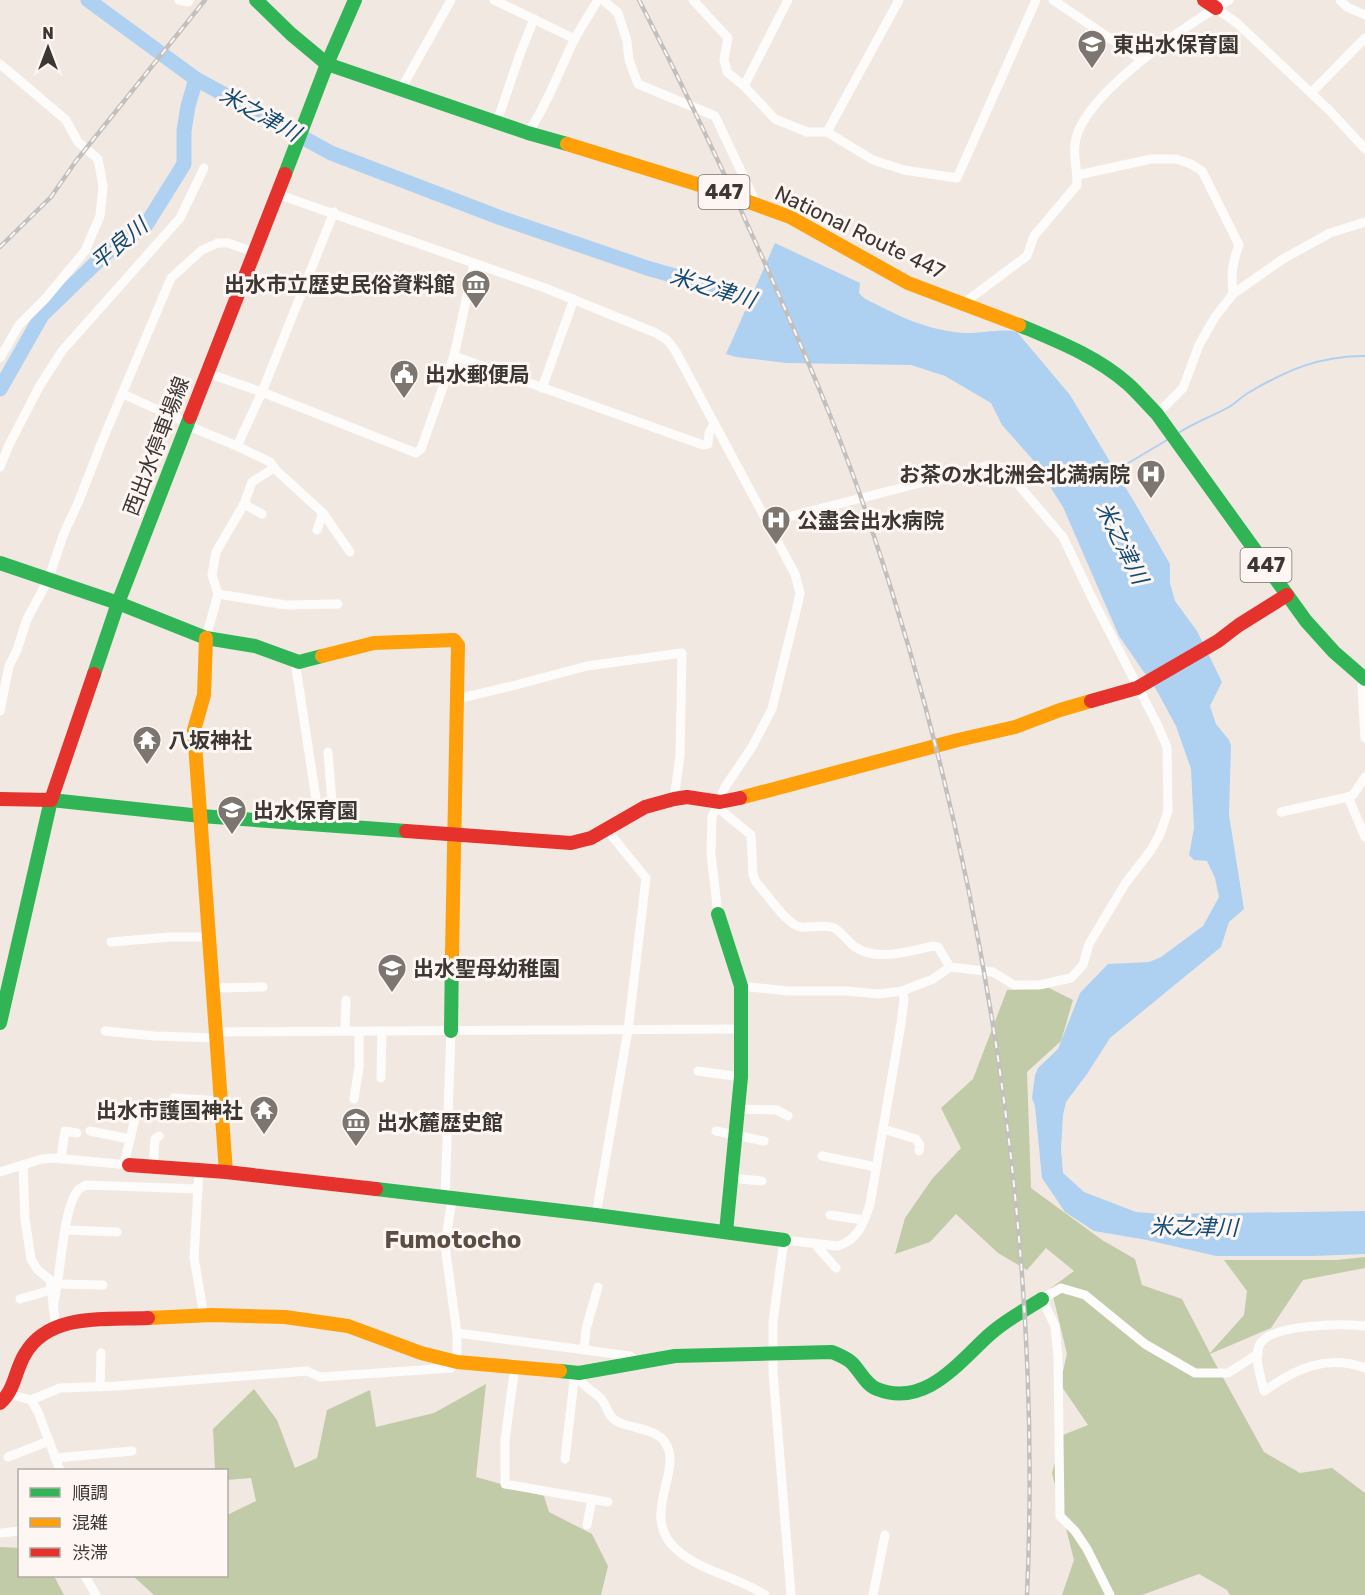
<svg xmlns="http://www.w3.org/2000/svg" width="1365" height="1595" viewBox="0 0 1365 1595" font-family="Rubik,'Noto Sans JP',sans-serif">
<rect width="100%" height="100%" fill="#f1e8e2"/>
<!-- forest -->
<g fill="#c2cba7">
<path d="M1049,988l24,12 -12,41 -34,31 4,116 71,52 33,19 7,26 40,14 28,54 34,-38 3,-24 -23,-31h113l28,-3v11l-62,12 -32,48 -61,26 54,98 36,21 32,-5 33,25v102h-135l-3,-5 -28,-16 -57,21h-80l12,-35 -22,-87 11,-38 25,-10 -28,-41 7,-30 -16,-66 23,-17 -28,-23 -19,22 -29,-17 -42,-39 -26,28 -35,12 10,-36 27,-39 29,-31 -20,-40 32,-29 34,-89z"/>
<path d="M486,1384l-10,93 68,19 5,16 43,22 16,32 -7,29h-447l-21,-19h93l1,-61 29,-14 -5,-23 -24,2 -1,-10h-11l-2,-41 41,-40 23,31 18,48 22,-10 10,-48 43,-20 6,37 58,-14z"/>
<path d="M0,1547l19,1 1,28h34l10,19h-64z"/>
</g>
<!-- water -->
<path fill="#afd1f1" d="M775,243l85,40 -1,10 5,5c32,17 64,33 101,35 15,1 39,-5 52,-1l53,63 66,110 34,59v19l5,18 22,30 25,51 -12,24 6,18 13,16 2,5 -2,70 15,94 -15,13 -8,25 -111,91 -23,36 -21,28 -3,13 -2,34 2,24 21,19 52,20 25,2 204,-3v43l-51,2h-98l-69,-16 -53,-9 -29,-19 -23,-34 -7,-72 -3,-8 3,-23 3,-7 20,-19 22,-56 28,-29 41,-2 12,-5 42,-31 16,-29 -4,-19 -8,-17 -13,-1 -5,-5 5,-27 -3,-59 -15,-43 -19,-35 -38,-55 -56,-129 -30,-47 -31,-35 -11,-22 -46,-27 -34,-11 -125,-2 -50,-6 -10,-3z"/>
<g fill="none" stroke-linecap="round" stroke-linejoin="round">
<!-- stream -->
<g stroke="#afd1f1" stroke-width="2">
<path d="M1180,432c15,-10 33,-16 49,-25 7,-4 12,-10 19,-14 39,-23 71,-37 117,-37"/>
<path d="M1115,471l52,-31"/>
</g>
<!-- river -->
<g stroke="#afd1f1" stroke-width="15">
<path d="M88,0l108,79 135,74 170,65 146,50 122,35"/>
<path d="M0,389l42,-74 61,-59 43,-31 38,-61v-33l4,-25 8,-27"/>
</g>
<!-- street -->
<g stroke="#fdfcfb" stroke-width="9">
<path d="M179,0l9,2 2,-2"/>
<path d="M494,0l81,39"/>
<path d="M603,0l15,13 9,28 2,19 9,24 77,32 42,89"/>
<path d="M693,0l35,38 -4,21 3,13 17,14 31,33 32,13h20l46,28 31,10 53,8 79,-178"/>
<path d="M1053,0l89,60"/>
<path d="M1340,0l7,7 18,8"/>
<path d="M1216,8l22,16 92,87 35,38"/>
<path d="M0,64l66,56 12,22 20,17 5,27 -3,30 -15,35 -40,48 -26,26 -19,33"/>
<path d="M744,86l44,-86"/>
<path d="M401,89l50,-89"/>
<path d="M1311,93l54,-55"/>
<path d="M497,122l23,-68 14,-35"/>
<path d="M827,132l72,-132"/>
<path d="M528,133c19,-29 31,-61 46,-93 7,-13 16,-27 24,-40"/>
<path d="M1078,175l73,-16h25l15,5 11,7 37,74c-7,18 -8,30 -6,49"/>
<path d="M277,194l268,94 111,45 11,7 8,10 120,224 5,19 -2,10 -26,106 -20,38 -27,40 -13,30 -1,37 7,60"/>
<path d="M964,303l63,-47 7,-20 43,-51c1,-13 -4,-28 -2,-41 5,-48 113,-120 154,-144"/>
<path d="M454,356l249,89 5,-1 1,-11 5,-9"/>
<path d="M207,373l55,19 154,61 5,-4 33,-93 20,-93"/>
<path d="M542,388l32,-89"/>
<path d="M123,394l64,29"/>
<path d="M1157,414l26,-26 16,-43 16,-28 18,-23 50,-35 47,-26 35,-11"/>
<path d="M186,425l51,21 25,-54 72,-180"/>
<path d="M237,446l33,16 6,8 47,43 -6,17"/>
<path d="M0,467l9,-22 30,-58 23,-36 118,-133 24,-50"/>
<path d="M244,504l8,-22 22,-14"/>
<path d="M323,513l27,39"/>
<path d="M218,594l-6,-19 4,-23 28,-48 18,10"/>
<path d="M206,638l12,-44 68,11 52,-1"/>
<path d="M295,661l25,164"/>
<path d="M1365,678l-3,8 3,52"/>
<path d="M457,699l55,-13 75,-20 95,-13 -2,103 -6,43"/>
<path d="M0,711l9,-45 8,-16 10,-31 21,-39 16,-47 14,-30 25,-64 68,-161 31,-28 16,-7h10l26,9"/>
<path d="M328,752l6,74"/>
<path d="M1348,797l17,40"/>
<path d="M717,807l34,28 2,40 3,7c10,11 31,43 45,45 10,1 23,-3 33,1 8,4 14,14 21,19 22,15 54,4 78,-1l5,1 12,20"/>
<path d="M1281,812l67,-15 5,-2 12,-18"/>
<path d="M111,942l59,-5h39"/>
<path d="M741,986l47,5h59l31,3 24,-3 31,-12 17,-12 43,5 21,13h25l32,-7 12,-13 6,-21 36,-60 26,-34 9,-16 8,-23 -1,-64 -10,-23 -65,-126 -29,-61 -59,-69 -14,-3 -210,54 -12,5"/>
<path d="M213,988l50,-1"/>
<path d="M105,1031l49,5 62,2"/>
<path d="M345,1031l1,-31"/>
<path d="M216,1032l526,-3"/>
<path d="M698,1071l43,6"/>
<path d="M381,1078l1,-47"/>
<path d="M174,1098l47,3"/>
<path d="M354,1099l5,-32v-36"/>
<path d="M738,1109l39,1 11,6"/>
<path d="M883,1129l33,10 4,6 -1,6"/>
<path d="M90,1131l40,8"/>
<path d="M716,1131l48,10"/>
<path d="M822,1156l54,11"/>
<path d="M61,1159l4,-28 12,2"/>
<path d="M124,1164l12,-50"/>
<path d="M23,1165l2,54 6,40 6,10 13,11 6,47"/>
<path d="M153,1167l2,-28 4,-3"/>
<path d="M199,1170l-5,88 10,58"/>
<path d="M0,1172l42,-13 12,-1 75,7"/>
<path d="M731,1178l31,3"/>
<path d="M445,1198l6,-167"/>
<path d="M596,1215l32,-185 18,-152 -39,-48"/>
<path d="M830,1215l34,5"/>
<path d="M66,1230l51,2"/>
<path d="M814,1243l22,25"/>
<path d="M58,1284l45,1"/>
<path d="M20,1299l31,-9"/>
<path d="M53,1307c8,-29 9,-97 25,-117 2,-2 6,-4 8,-5l112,4"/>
<path d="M1365,1326c-21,-2 -97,-3 -106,20 -5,12 2,32 5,45 31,-22 62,-37 101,-23"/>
<path d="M457,1333l173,23 7,7"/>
<path d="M584,1350l2,-21 12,-42"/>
<path d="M515,1366l-10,74v44l103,18"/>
<path d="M579,1373c1,3 1,6 3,9 4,7 15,11 20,18 6,8 6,17 16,22 13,6 37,7 46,19 22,27 -26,74 12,108 25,23 61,27 89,46"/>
<path d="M100,1387l1,-34"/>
<path d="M9,1394l22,6 29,-12 57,-2 190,-15 13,6 131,-9 6,-6v-29l-12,-87 7,-47"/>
<path d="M31,1400l7,12 22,58"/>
<path d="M8,1457l41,-16"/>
<path d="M55,1458l77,-7"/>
<path d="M565,1459l10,-87"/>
<path d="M587,1525l5,-26"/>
<path d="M0,1533l20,-2"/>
<path d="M85,1576l11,19"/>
<path d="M791,1595l-18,-223v-50l11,-82 54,6c20,-6 26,-23 32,-42l31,-180 3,-25 -2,-8"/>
<path d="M873,1595l12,-60"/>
<path d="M1110,1595l-23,-46 -12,-18 -15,-15 -2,-159 -3,-31 -13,-27 19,-11 24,7 60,49 50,29h33l30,-19"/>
</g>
<!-- fast -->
<g stroke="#30b455" stroke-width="14">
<path d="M256,0l35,34 36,30 201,69 39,11"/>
<path d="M285,174l42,-110 28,-64"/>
<path d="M1019,325c38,16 77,31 109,59 10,9 19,20 29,30l149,207 28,31 31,27"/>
<path d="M0,563l118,40 88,35 49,8 44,16 23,-6"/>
<path d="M94,674l24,-71 72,-186"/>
<path d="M718,914l23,72v91l-15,155"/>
<path d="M0,1023l51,-223 150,16 205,15"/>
<path d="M451,1031l1,-78"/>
<path d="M376,1189l220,26 188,25"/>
<path d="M560,1371l19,2 96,-17 157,-4c7,3 15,6 20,11 8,8 14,22 25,26 48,19 81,-26 112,-54 15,-14 36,-25 53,-36"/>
</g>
<!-- slow -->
<g stroke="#ff9f0a" stroke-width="14">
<path d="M567,144l149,46 74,27 118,66 111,42"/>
<path d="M206,638l-2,57 -10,35 32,442"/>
<path d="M322,656l52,-13 80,-3 4,5 -6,308"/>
<path d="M740,798l218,-58 57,-13 45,-17 31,-9"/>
<path d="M148,1318l64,-3 73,2 63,9 73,27 36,9 103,9"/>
</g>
<!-- jam -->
<g stroke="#e5322d" stroke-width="14">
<path d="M1204,0l12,8"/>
<path d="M190,417l95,-243"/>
<path d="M1091,701l46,-13 81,-47 21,-16 48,-30"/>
<path d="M0,799l51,1 43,-126"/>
<path d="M406,831l165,12 20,-5 54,-31 29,-8 13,-2 33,5 20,-4"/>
<path d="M129,1165l97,7 150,17"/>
<path d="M0,1403c15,-13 15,-33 25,-49 24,-42 82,-34 123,-36"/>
</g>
<!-- rail casing -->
<g stroke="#c2c0be" stroke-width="4.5">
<g id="rail">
<path d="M639,0c51,99 98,199 143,302 32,73 64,148 89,225 113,335 172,714 156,1068"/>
<path d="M0,247l51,-50 25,-36 129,-161"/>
</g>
</g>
<!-- rail -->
<use href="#rail" stroke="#fdf6f2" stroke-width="2" stroke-dasharray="7" stroke-linecap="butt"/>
</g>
<!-- icons -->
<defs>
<g id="school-pin" transform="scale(1.5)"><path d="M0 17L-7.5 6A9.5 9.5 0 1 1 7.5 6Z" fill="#7c7570" stroke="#fdf6f2"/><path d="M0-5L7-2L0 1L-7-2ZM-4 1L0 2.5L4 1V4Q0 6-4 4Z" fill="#fff"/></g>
<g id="museum-pin" transform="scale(1.5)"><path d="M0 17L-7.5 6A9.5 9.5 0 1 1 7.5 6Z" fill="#7c7570" stroke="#fdf6f2"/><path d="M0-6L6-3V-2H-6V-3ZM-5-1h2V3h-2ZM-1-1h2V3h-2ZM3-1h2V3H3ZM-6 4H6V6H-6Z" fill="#fff"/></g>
<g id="civic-pin" transform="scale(1.5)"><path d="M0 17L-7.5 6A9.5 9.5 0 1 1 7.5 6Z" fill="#7c7570" stroke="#fdf6f2"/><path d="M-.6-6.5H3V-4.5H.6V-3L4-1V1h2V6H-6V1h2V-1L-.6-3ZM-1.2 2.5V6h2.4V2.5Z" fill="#fff"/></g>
<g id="hospital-pin" transform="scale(1.5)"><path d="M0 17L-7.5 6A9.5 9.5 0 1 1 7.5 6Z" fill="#7c7570" stroke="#fdf6f2"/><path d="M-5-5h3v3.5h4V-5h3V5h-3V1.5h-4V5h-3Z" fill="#fff"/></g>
<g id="temple-pin" transform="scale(1.5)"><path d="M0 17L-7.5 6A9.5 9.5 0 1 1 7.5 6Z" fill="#7c7570" stroke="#fdf6f2"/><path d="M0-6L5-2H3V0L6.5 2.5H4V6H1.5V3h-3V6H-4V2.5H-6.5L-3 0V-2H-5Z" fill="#fff"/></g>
</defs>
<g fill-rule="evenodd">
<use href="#school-pin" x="1092" y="44"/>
<use href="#museum-pin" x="476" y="284"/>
<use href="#civic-pin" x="404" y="374"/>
<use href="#hospital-pin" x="1151" y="474"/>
<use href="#hospital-pin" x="776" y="520"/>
<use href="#temple-pin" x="147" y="740"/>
<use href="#school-pin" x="232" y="810"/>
<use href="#school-pin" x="392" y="968"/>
<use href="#temple-pin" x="264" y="1110"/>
<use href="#museum-pin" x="356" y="1122"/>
</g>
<g text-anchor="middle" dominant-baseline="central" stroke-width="6" stroke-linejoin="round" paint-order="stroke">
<!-- shield labels -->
<g fill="#fdf6f2" stroke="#77706c" stroke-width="1.5">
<rect x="698.5" y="175" width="51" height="34" rx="4.5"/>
<rect x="1240.5" y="548" width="51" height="34" rx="4.5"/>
</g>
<g font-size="20" font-weight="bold" fill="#3d3733">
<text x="724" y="192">447</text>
<text x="1266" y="565">447</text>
</g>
<!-- poi labels -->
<g font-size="21" font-weight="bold" fill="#3d3733" stroke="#fdf6f2" text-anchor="start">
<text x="1113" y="44">東出水保育園</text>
<text x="455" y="284" text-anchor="end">出水市立歴史民俗資料館</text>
<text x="425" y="374">出水郵便局</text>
<text x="1130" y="474" text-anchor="end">お茶の水北洲会北満病院</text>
<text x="797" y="520">公盡会出水病院</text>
<text x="168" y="740">八坂神社</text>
<text x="253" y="810">出水保育園</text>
<text x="413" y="968">出水聖母幼稚園</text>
<text x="243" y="1110" text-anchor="end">出水市護国神社</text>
<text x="377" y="1122">出水麓歴史館</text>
</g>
<!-- street labels -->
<g font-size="21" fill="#3d3733" stroke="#fdf6f2">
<text transform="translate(860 232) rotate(26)">National Route 447</text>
<text transform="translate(156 446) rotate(-69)">西出水停車場線</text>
</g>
<!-- water labels -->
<g font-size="22" font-style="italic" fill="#114a76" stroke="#fdf6f2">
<text transform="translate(260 114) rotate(29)">米之津川</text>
<text transform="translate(119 244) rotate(-40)">平良川</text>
<text transform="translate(713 288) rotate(17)">米之津川</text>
<text transform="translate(1122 543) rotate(64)">米之津川</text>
<text transform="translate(1194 1227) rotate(1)">米之津川</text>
</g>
<!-- quarter labels -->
<g font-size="24" font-weight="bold" fill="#5b4e45" stroke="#fdf6f2">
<text x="453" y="1240">Fumotocho</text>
</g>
</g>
<!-- legend -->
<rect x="18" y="1469" width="210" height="108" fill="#fdf6f2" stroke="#b0aaa6" stroke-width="1.5"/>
<rect x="30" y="1488" width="30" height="9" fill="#30b455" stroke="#b0aaa6" stroke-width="1.5"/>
<text x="72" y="1499" font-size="18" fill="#3d3733">順調</text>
<rect x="30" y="1518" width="30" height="9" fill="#ff9f0a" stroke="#b0aaa6" stroke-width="1.5"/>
<text x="72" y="1529" font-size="18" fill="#3d3733">混雑</text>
<rect x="30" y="1548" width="30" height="9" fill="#e5322d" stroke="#b0aaa6" stroke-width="1.5"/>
<text x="72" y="1559" font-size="18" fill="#3d3733">渋滞</text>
<!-- north arrow -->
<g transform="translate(48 48)" stroke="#fdf6f2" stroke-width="4.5" paint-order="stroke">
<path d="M0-4.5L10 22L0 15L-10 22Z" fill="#3d3733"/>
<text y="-9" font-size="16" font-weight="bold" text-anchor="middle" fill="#3d3733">N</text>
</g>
</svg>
